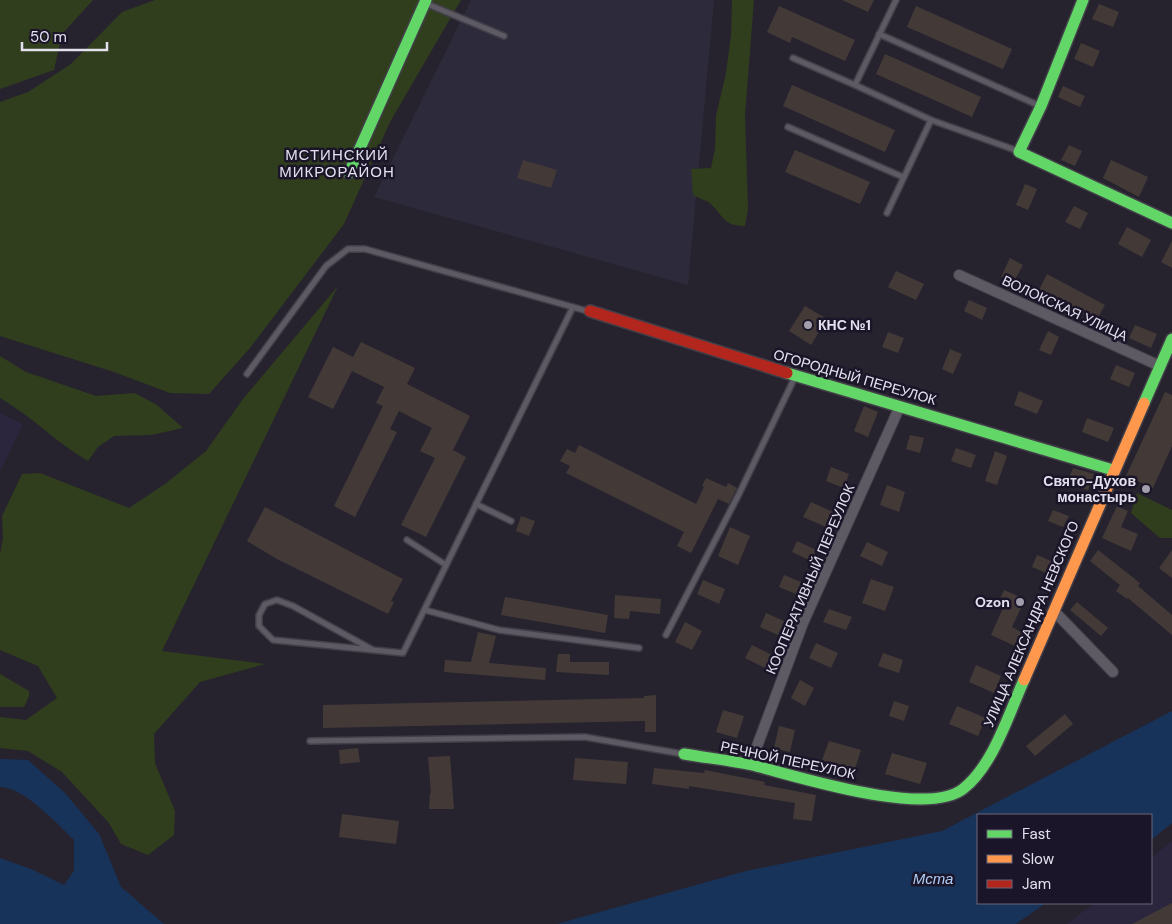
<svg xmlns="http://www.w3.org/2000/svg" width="1172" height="924" viewBox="0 0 1172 924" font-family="'DM Sans',sans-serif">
<rect width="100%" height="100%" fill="#26232e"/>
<!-- built -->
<g fill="#2c253e">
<path d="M0,413l23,11 -23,48z"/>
<path d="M1172,841v83h-105l27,-21h57v-45z"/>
</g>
<!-- education -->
<path fill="#2d2a3b" d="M471,0h243l-26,285 -314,-88z"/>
<!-- green -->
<g fill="#303e1d">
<path d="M0,0h93l-31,34 -8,36 -54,19z"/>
<path d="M155,0h306l-71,122 -46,102 -94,124 -41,46 -39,-1 -56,-21 -114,-36v-234l28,-10 43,-28 51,-52z"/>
<path d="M732,0h22l-9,115 3,94 -3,17c-21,0 -21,-9 -34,-22 -5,-4 -13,-6 -18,-9l-2,-26 20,-1 4,-19 1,-33 10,-43 5,-38z"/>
<path d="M338,286l-176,365 103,13 -65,18 -46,52 1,29 20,48 -1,24 -26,20 -27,-11 -12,-21 -47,-51 -34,-21 -28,-3v-31l26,3 31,-22 -19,-32 -38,-16v-96l3,-16 -1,-22 20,-42 18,-1 89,35 36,-24 41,-33 37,-52z"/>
<path d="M0,356l26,16 70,24 39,-3 22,12 26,23 -32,7 -37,1 -16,11 -10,14c-32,-18 -56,-45 -88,-63z"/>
<path d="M1137,493l35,17v28h-12l-29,-25z"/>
<path d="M0,674l29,17v5l-5,11h-24z"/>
</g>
<!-- water -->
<g fill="#18335a">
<path d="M1172,711v112l-21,17v-25h-173v88h68l-30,21h-459l189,-53 196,-40z"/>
<path d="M0,759l28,1 37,33 34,41 22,53 43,37h-164v-66l31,11 33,16 10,-14v-31c-16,-16 -52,-54 -74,-53z"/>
</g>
<!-- building -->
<g fill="#433a38">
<path d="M842,0h32l-6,12z"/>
<path d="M1099,4l20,8 -6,15 -21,-8z"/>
<path d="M779,6l76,34 -10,21 -53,-24 -2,6 -23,-11z"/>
<path d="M916,6l96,43 -9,20 -96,-42z"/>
<path d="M1081,43l19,8 -7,16 -19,-8z"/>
<path d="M885,54l96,43 -9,20 -96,-43z"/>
<path d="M792,85l103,45 -10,22 -102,-46z"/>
<path d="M1063,86l22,10 -5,11 -22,-10z"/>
<path d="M1069,145l13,6 -7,15 -14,-6z"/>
<path d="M795,150l75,32 -10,22 -75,-32z"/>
<path d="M523,160l34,10 -6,18 -34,-10z"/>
<path d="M1111,160l37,17 -9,20 -36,-19z"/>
<path d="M1025,184l12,5 -9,21 -12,-5z"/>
<path d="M1074,206l14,7 -8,16 -15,-7z"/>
<path d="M1127,227l24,13 -9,17 -24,-13z"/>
<path d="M1172,241v27l-11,-6z"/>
<path d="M1010,258l13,7 -10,18 -12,-6z"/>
<path d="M896,271l28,13 -8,16 -28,-13z"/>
<path d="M1047,274l58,31 -9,16 -42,-21 -1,2 -16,-8z"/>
<path d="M969,300l18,8 -5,12 -18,-9z"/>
<path d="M805,306l22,13 -16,26 -22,-14z"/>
<path d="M1135,325l22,9 -6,14 -22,-10z"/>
<path d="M1048,331l11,6 -8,18 -12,-5z"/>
<path d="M888,332l16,6 -6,15 -16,-6z"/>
<path d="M361,342l54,26 -8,16 63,32 -17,34 13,7 -40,80 -25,-12 34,-67 -15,-7 12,-23 -33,-17 -9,18 7,3 -42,85 -21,-11 49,-100 -7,-3 8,-16 -32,-16 -19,38 -25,-12 25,-50 20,10z"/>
<path d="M950,349l12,5 -9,20 -11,-5z"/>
<path d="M1116,365l19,8 -6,14 -19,-8z"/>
<path d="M1019,391l24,10 -6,13 -23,-9z"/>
<path d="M1165,392l7,3v51l-19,42 -27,-12z"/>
<path d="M864,406l14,6 -10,25 -14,-6z"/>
<path d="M1087,418l27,10 -6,14 -26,-10z"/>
<path d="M910,435l14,3 -4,15 -14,-4z"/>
<path d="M579,445l117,59 8,-17 -2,-1 4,-8 20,9 2,-4 9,5 -8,16 -11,-5 -27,54 -14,-7 7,-14 -118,-59 4,-7 -10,-5 7,-12 8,4z"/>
<path d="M956,448l20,7 -5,13 -20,-7z"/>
<path d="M995,451l12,5 -10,29 -12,-4z"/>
<path d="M831,467l18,7 -5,14 -18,-7z"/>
<path d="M1073,468l21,6 -6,16 -21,-7z"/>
<path d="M887,485l18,7 -6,20 -19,-7z"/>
<path d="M811,502l22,10 -7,15 -23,-10z"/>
<path d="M1117,506l11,5 -7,16 17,7 -7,17 -29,-13z"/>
<path d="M265,507l138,72 -12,22 3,1 -6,12 -111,-55 -30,-18z"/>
<path d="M1053,510l16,6 -6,11 -15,-6z"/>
<path d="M521,516l14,5 -6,15 -13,-5z"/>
<path d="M730,527l20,9 -12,29 -20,-9z"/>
<path d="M797,541l19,9 -5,11 -19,-9z"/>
<path d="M867,542l21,10 -6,14 -22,-10z"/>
<path d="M1098,550l42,33 -2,3 34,29v20l-44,-37 -1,1 -11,-8 4,-6 -30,-24z"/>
<path d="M1172,550v28l-13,-10z"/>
<path d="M1037,555l23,10 -5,12 -23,-10z"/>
<path d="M784,575l17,7 -5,12 -17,-7z"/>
<path d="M871,579l23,8 -9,24 -23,-8z"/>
<path d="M703,580l22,9 -6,15 -22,-10z"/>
<path d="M1004,590l21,9 -13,28 11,6 -6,14 -26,-12 12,-27 -6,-2z"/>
<path d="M615,595l46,4 -1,15 -30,-3 -1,8 -15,-1z"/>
<path d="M505,597l103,18 -3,18 -104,-18z"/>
<path d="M1077,602l31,26 -7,8 -31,-26z"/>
<path d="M829,609l23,8 -6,13 -23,-8z"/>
<path d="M766,613l18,8 -6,14 -18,-8z"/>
<path d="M685,622l17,9 -10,19 -17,-8z"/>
<path d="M478,632l18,4 -7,27 57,5 -1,12 -101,-8 1,-12 26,2z"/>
<path d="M816,643l22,10 -7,15 -22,-10z"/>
<path d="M752,645l20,10 -7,13 -20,-10z"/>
<path d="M883,653l20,7 -4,13 -21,-7z"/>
<path d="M558,654h12v8h39v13l-53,-3z"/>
<path d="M976,665l25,11 -7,17 -25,-11z"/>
<path d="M800,680l14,8 -9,18 -14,-8z"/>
<path d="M656,695v37h-11v-11l-322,7v-23l321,-7v-2z"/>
<path d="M894,701l15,5 -5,15 -15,-5z"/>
<path d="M957,706l29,12 -8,18 -29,-12z"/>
<path d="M723,710l21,6 -7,22 -21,-6z"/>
<path d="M1065,714l8,10 -38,32 -9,-10z"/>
<path d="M779,726l16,4 -5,22 -16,-4z"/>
<path d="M829,741l32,9 -7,22 -32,-12z"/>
<path d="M358,748l2,14 -20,2 -1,-14z"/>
<path d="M892,753l35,10 -7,21 -35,-10z"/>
<path d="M450,756l4,53h-25l1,-16h1l-3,-36z"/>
<path d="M575,758l53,4 -2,22 -53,-4z"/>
<path d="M654,768l50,5 1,-3 60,12 -1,3 52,10 -4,26 -19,-2 2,-16 -106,-17v3l-37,-5z"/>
<path d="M342,814l57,7 -3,23 -57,-7z"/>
<path d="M1172,903v21h-40z"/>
</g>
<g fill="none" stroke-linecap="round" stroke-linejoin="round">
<!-- lane casing -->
<g stroke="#423f49" stroke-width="8">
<g id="lane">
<path d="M896,0l-41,85 76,35 87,31"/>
<path d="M425,3l79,33"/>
<path d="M879,34l161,72"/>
<path d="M793,58l62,27"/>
<path d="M788,127l115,50"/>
<path d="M887,213l44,-93"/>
<path d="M247,374l79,-108 22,-17h17l222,62"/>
<path d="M476,504l35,17"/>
<path d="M407,540l39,25"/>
<path d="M425,610l74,20 140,18"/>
<path d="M666,635l73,-141 56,-117"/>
<path d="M373,650l-80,-44 -16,-6 -12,4 -6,11v11l14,14 130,13 170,-346"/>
<path d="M310,741l275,-4 98,17"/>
</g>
</g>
<!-- street casing -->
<g stroke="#423f49" stroke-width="12">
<g id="street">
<path d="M959,275l201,91"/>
<path d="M1054,611l59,61"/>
<path d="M750,765l53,-142 97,-217"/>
</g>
</g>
<!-- fast casing -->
<g stroke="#423f49" stroke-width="14">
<g id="fast">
<path d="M1083,0l-42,106 -22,46 153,71"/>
<path d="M349,173l77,-173"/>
<path d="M787,373l326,97"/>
<path d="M1144,403l28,-64"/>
<path d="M684,754c23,4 45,6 68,11 45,11 173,53 211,24 30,-23 46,-76 61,-109"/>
</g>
</g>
<!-- slow casing -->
<g stroke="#423f49" stroke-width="14">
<path id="slow" d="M1024,680l120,-277"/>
</g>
<!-- jam casing -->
<g stroke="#423f49" stroke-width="14">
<path id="jam" d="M590,311l197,62"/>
</g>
<!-- lane -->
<use href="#lane" stroke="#5d5a64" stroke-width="5"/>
<!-- street -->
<use href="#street" stroke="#5d5a64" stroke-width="10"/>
<!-- fast -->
<use href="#fast" stroke="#63d668" stroke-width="11"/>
<!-- slow -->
<use href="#slow" stroke="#ff974d" stroke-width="11"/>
<!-- jam -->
<use href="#jam" stroke="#b3261e" stroke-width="11"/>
</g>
<!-- markers -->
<g fill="#a29eab" stroke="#1b1529" stroke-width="2">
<circle cx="808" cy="325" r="5"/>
<circle cx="1146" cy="489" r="5"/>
<circle cx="1020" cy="602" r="5"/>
</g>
<g text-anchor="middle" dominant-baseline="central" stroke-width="5" stroke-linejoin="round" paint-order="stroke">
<!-- street labels -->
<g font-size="14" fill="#e4e1ef" stroke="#1b1529">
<text transform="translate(1065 308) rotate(25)">ВОЛОКСКАЯ УЛИЦА</text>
<text transform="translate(855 377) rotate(16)">ОГОРОДНЫЙ ПЕРЕУЛОК</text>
<text transform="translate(810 579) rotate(-67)">КООПЕРАТИВНЫЙ ПЕРЕУЛОК</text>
<text transform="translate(1031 624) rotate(-67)">УЛИЦА АЛЕКСАНДРА НЕВСКОГО</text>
<text transform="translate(788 760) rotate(12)">РЕЧНОЙ ПЕРЕУЛОК</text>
</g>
<!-- poi labels -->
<g font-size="14" font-weight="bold" fill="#e4e1ef" stroke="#1b1529" text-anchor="end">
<text x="818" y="325" text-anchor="start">КНС №1</text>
<text x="1136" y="481">Свято-Духов<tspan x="1136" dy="16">монастырь</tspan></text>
<text x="1010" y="602">Ozon</text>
</g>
<!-- neighbourhood labels -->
<g font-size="15" letter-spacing="1" fill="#e4e1ef" stroke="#1b1529">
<text x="337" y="155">МСТИНСКИЙ<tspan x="337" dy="17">МИКРОРАЙОН</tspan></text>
</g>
<!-- water labels -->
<g font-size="15" font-style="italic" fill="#b0cef7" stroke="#1b1529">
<text x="933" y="879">Мста</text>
</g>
</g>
<!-- legend -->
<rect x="977" y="814" width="175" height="90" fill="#1b1529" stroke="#6b6778"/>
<rect x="987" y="830" width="25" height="8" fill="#63d668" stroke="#6b6778"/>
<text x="1022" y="839" font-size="15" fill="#e4e1ef">Fast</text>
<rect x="987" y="855" width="25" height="8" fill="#ff974d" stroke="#6b6778"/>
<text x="1022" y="864" font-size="15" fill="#e4e1ef">Slow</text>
<rect x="987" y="880" width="25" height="8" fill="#b3261e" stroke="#6b6778"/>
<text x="1022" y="889" font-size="15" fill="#e4e1ef">Jam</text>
<!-- scale -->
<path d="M22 42v8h85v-8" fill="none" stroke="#e4e1ef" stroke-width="2.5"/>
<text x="30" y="42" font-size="15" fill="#e4e1ef" stroke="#1b1529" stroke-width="4" paint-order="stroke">50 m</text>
</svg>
